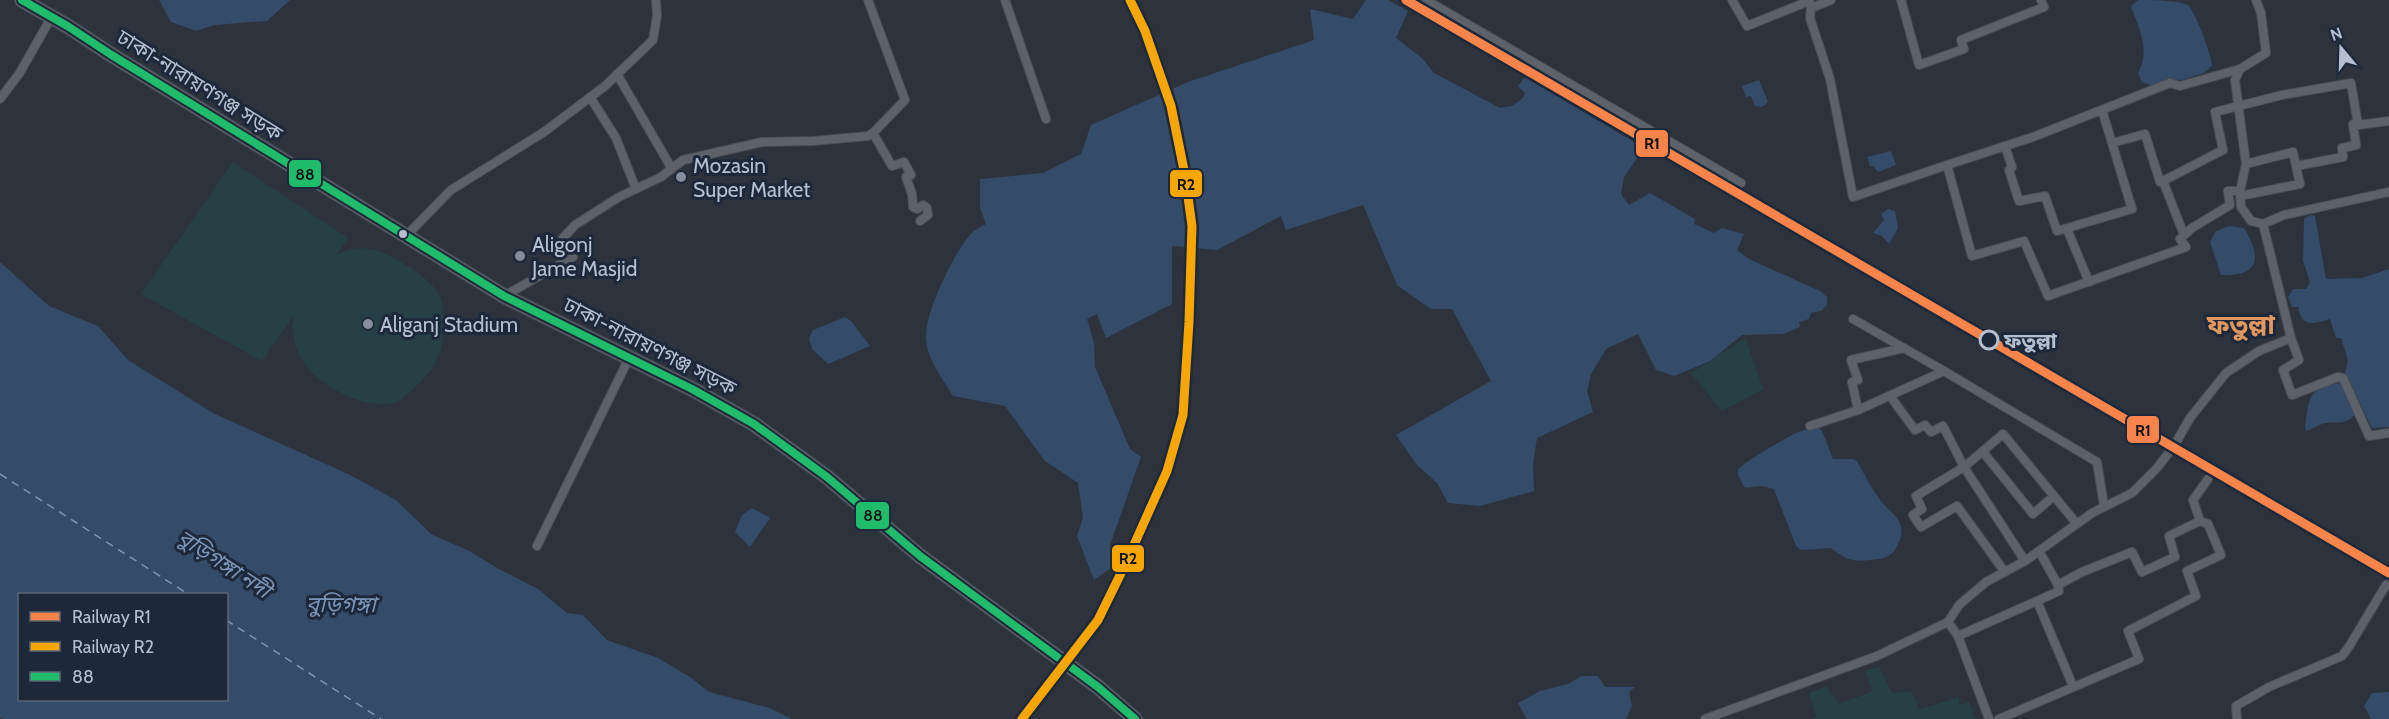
<svg xmlns="http://www.w3.org/2000/svg" width="2389" height="719" viewBox="0 0 2389 719" font-family="Cabin,'Noto Sans Bengali',sans-serif">
<rect width="100%" height="100%" fill="#2c333d"/>
<!-- green -->
<g fill="#274045">
<path d="M233,162l115,76 -13,18c20,-12 41,-9 61,3 13,8 34,20 42,34 5,8 5,18 5,27 2,33 -7,49 -32,71 -6,5 -11,11 -19,12 -22,5 -51,-8 -69,-21 -22,-15 -34,-41 -29,-67l-32,46 -121,-67z"/>
<path d="M1745,338l18,51 -41,22 -31,-38z"/>
<path d="M1879,667l13,26 20,-1 7,17 39,-11 2,7 9,-3 7,17h-164l4,-2 -7,-24 18,-7 12,18 34,-13 -8,-20z"/>
</g>
<!-- water -->
<g fill="#354b6a" fill-rule="evenodd">
<path d="M159,0h131l-23,21 -53,4 -18,6 -25,-9z"/>
<path d="M1366,0h22l20,11 -12,27 26,20 12,15 66,35 12,-2 11,-8 2,-5 -7,-7 7,-9 119,71 -20,29 -3,17 8,11 21,-12 45,26 -1,5 20,9 8,-5 22,6 -7,16 12,9 71,32 7,6v8l-6,6 -10,2 -2,6 -10,3 1,5 -16,7 -42,1 -32,26 -36,15 -18,-6 -18,-36 -32,15 -15,25 -4,17 6,21 -56,26 -4,26 1,27 -54,15 -32,-3 -11,-20 -20,-18 -21,-30 95,-54 -39,-72h-21l-34,-24 -34,-80 -77,25 -5,-14 -64,34 -45,-4v58l-66,34 -9,-24 -10,5 7,24 1,24 35,82 11,8 -31,88 5,20 -21,15 -17,-44 6,-18 -5,-35 -33,-22 -40,-55 -52,-10c-10,-17 -27,-38 -27,-59 -1,-25 28,-84 44,-102 4,-5 11,-8 16,-11l-6,-16v-29l63,-6 38,-19 10,-29 97,-43 126,-42 -4,-31 43,10z"/>
<path d="M2138,0c14,0 38,0 50,5 7,6 24,51 24,61l-8,7 -22,7 -14,-1 -15,7 -11,-4 -4,-9c13,-23 1,-43 -7,-67z"/>
<path d="M1759,80l9,22 -6,5 -7,-1 -4,-10 -5,1 -4,-11z"/>
<path d="M1891,151l5,14 -18,7 -5,-6h-3l-3,-9z"/>
<path d="M1888,209l7,2 3,17 -9,16 -7,-8 -9,-3 11,-13 -3,-6z"/>
<path d="M2310,215l5,1 11,63 36,-1 27,-9v158l-17,1 -27,-55 3,-13 -7,-22h-5l-6,-19c-17,5 -28,9 -32,-12h-6l-4,-10 5,-8h13l4,-7 -7,-21 1,-42z"/>
<path d="M2230,226l14,2c18,29 16,49 -23,47l-11,-33 6,-11z"/>
<path d="M0,262l49,44 49,20 30,34 85,53 137,62 46,25 35,34 38,17 30,18 39,20 29,24 16,2 24,25 51,18 32,19 19,15 61,16 22,11h-789l-3,-2zM20,594h206v106h-206z"/>
<path d="M845,317l6,4 19,25 -42,18 -16,-15 -3,-11 4,-8z"/>
<path d="M2341,383l14,31c-9,13 -21,6 -33,10 -5,2 -10,5 -15,7l-2,-3c4,-28 2,-42 36,-45z"/>
<path d="M1818,427l4,4 11,28h20l4,2c7,12 13,25 21,36 14,20 33,23 18,51 -4,7 -10,10 -18,11 -23,3 -29,3 -47,-11l-30,2 -5,-4 -22,-57 -12,-3 -17,2c-3,-5 -8,-12 -7,-18 1,-5 45,-30 52,-34 8,-5 19,-7 28,-9z"/>
<path d="M752,508l18,10 -20,29 -15,-15 7,-17z"/>
<path d="M1581,676h17l7,11h30l-6,5 3,14 -6,13h-99l-9,-16 22,-12 28,-7z"/>
<path d="M2389,692v27h-18l-7,-13 8,-13z"/>
</g>
<g fill="none" stroke-linecap="round" stroke-linejoin="round">
<!-- ferry -->
<g stroke="#7b95b8" stroke-width="1.5" stroke-dasharray="8 6" stroke-linecap="butt">
<path d="M0,474l188,120"/>
<path d="M226,620l155,99"/>
</g>
<!-- street casing -->
<g stroke="#494e55" stroke-width="10">
<g id="street">
<path d="M868,0l37,100 -32,33 19,33 12,-4 7,13 -5,2 6,17 1,13 4,2 6,-4 4,3 1,7 -8,6"/>
<path d="M1005,0l41,119"/>
<path d="M1426,0l315,183"/>
<path d="M1732,0l15,26 62,-25 2,7 20,-8"/>
<path d="M1901,0l18,65 45,-16 -3,-9 83,-33 -3,-7"/>
<path d="M1811,8l-1,10 20,61 23,118 94,-32"/>
<path d="M2240,69l-60,17 -10,-3 -137,54 -86,28 25,91 52,-15 24,55 138,-49 -6,-8 12,-11 38,-23 -2,-14h12"/>
<path d="M617,74l55,95"/>
<path d="M590,97l26,41 20,51"/>
<path d="M0,99l19,-25 32,-56"/>
<path d="M2112,143l33,-9 15,48 3,-1 21,54"/>
<path d="M2005,146l7,21 -3,3 10,31 26,-5 12,35 75,-22 -30,-99"/>
<path d="M2246,164l47,-12 3,14 47,-9 -1,-9 14,-3 -3,-21 4,-2"/>
<path d="M2163,181l60,-31 -8,-38 67,-17 69,-12 7,42 31,-4"/>
<path d="M2240,196l60,-12 -4,-18"/>
<path d="M2263,224l21,-9 105,-23"/>
<path d="M2067,229l22,53"/>
<path d="M407,235l44,-45 93,-58 61,-46 48,-46 4,-24 -1,-16"/>
<path d="M504,296l69,-39 -10,-19 12,-13 44,-28 42,-20 22,-17 79,-18 51,-1 55,-5 5,-3"/>
<path d="M1853,319l91,52"/>
<path d="M2291,338l8,22 -16,10 9,25 46,-18 5,1 26,58 20,-3"/>
<path d="M1890,396l25,34 10,-5 6,7 12,-6 21,41 61,94"/>
<path d="M1858,410l-6,-28 6,-2 -7,-20 53,-12"/>
<path d="M1810,426l48,-16 86,-39 153,91 7,44"/>
<path d="M1983,452l50,62 21,-18"/>
<path d="M537,546l92,-188"/>
<path d="M2039,551l19,34"/>
<path d="M2005,572l-48,-66 -36,21 -8,-12 9,-6 -6,-13 48,-29 39,-33 74,90"/>
<path d="M2037,601l22,-10 -1,-6 24,-13 50,-20 10,20 33,-15 -6,-21 31,-15"/>
<path d="M1948,622l10,14 31,83"/>
<path d="M1958,636l79,-35 36,85"/>
<path d="M1705,719l172,-63 71,-34 11,-17 27,-23 39,-21 67,-48 40,-20 25,-25 17,-22 16,-28 36,-45 33,-22 32,-13 -28,-114 -12,-3 -10,-14 -1,-16 6,-27 -11,-84 5,-11 26,-16 -5,-40 -5,-13"/>
<path d="M1999,719l140,-60 -11,-28 68,-35 -9,-25 34,-16 -13,-31 -8,-3 -7,-21 15,-21"/>
<path d="M2237,719l-1,-13 33,-19 73,-31 8,-11 36,-60"/>
</g>
</g>
<!-- highway casing -->
<g stroke="#494f59" stroke-width="16">
<path id="highway" d="M22,0l47,27 41,27 394,242 188,93 62,35 73,53 93,79 178,131 37,32"/>
</g>
<!-- street -->
<use href="#street" stroke="#5d626a" stroke-width="8"/>
<!-- highway -->
<use href="#highway" stroke="#5d6064" stroke-width="14"/>
<!-- bus-1 casing -->
<g stroke="#1d293a" stroke-width="12">
<path id="bus-1" d="M22,0l47,27 41,27 394,242 188,93 62,35 73,53 93,79 178,131 37,32"/>
</g>
<!-- bus-1 -->
<use href="#bus-1" stroke="#20bc6c" stroke-width="8"/>
<!-- rail-1 casing -->
<g stroke="#1d293a" stroke-width="14">
<path id="rail-1" d="M1406,0l983,573"/>
</g>
<!-- rail-2 casing -->
<g stroke="#1d293a" stroke-width="14">
<path id="rail-2" d="M1022,719l76,-99 27,-55 42,-94 16,-56 6,-93 3,-96 -7,-51 -14,-69 -26,-75 -15,-31"/>
</g>
<!-- rail-1 -->
<use href="#rail-1" stroke="#f8844c" stroke-width="9"/>
<!-- rail-2 -->
<use href="#rail-2" stroke="#f7a600" stroke-width="9"/>
</g>
<!-- markers -->
<g fill="#868e9b" stroke="#1d293a" stroke-width="2">
<circle cx="681" cy="177" r="6"/>
<circle cx="520" cy="256" r="6"/>
<circle cx="368" cy="324" r="6"/>
</g>
<circle fill="#b6bfce" stroke="#1d293a" stroke-width="2" cx="403" cy="234" r="5"/>
<circle fill="#1d293a" stroke="#b6bfce" stroke-width="3" cx="1989" cy="340" r="9"/>
<g text-anchor="middle" dominant-baseline="central" stroke-width="6" stroke-linejoin="round" paint-order="stroke">
<!-- street labels -->
<g font-size="21" fill="#b6bfce" stroke="#1d293a">
<text transform="translate(200 85) rotate(32)">ঢাকা-নারায়ণগঞ্জ সড়ক</text>
<text transform="translate(650 346) rotate(27)">ঢাকা-নারায়ণগঞ্জ সড়ক</text>
</g>
<!-- poi labels -->
<g font-size="21" fill="#b6bfce" stroke="#1d293a" text-anchor="start">
<text x="693" y="165">Mozasin<tspan x="693" dy="24">Super Market</tspan></text>
<text x="532" y="244">Aligonj<tspan x="532" dy="24">Jame Masjid</tspan></text>
<text x="380" y="324">Aliganj Stadium</text>
</g>
<!-- stop labels -->
<g font-size="21" font-weight="bold" fill="#b6bfce" stroke="#1d293a" text-anchor="start">
<text x="2004" y="340">ফতুল্লা</text>
</g>
<!-- water labels -->
<g font-size="22" font-style="italic" fill="#7b95b8" stroke="#1d293a">
<text transform="translate(224 564) rotate(33)">বুড়িগঙ্গা নদী</text>
<text x="341" y="604">বুড়িগঙ্গা</text>
</g>
<!-- district labels -->
<g font-size="27" font-weight="bold" fill="#e1975e" stroke="#1d293a">
<text x="2241" y="324">ফতুল্লা</text>
</g>
</g>
<g stroke="#1d293a" stroke-width="2">
<rect x="1635" y="129" width="34" height="29" rx="6" fill="#f8844c"/>
<rect x="288" y="159" width="34" height="29" rx="6" fill="#20bc6c"/>
<rect x="1169" y="169" width="34" height="29" rx="6" fill="#f7a600"/>
<rect x="2126" y="415" width="34" height="29" rx="6" fill="#f8844c"/>
<rect x="855" y="501" width="35" height="29" rx="6" fill="#20bc6c"/>
<rect x="1111" y="544" width="34" height="29" rx="6" fill="#f7a600"/>
</g>
<g font-size="16" text-anchor="middle" font-weight="bold" fill="#111">
<text x="1652" y="149">R1</text>
<text x="305" y="180">88</text>
<text x="1186" y="190">R2</text>
<text x="2143" y="436">R1</text>
<text x="873" y="521">88</text>
<text x="1128" y="564">R2</text>
</g>
<!-- legend -->
<rect x="18" y="593" width="210" height="108" fill="#1d293a" stroke="#5a6575" stroke-width="1.5"/>
<rect x="30" y="612" width="30" height="9" fill="#f8844c" stroke="#5a6575" stroke-width="1.5"/>
<text x="72" y="623" font-size="18" fill="#b6bfce">Railway R1</text>
<rect x="30" y="642" width="30" height="9" fill="#f7a600" stroke="#5a6575" stroke-width="1.5"/>
<text x="72" y="653" font-size="18" fill="#b6bfce">Railway R2</text>
<rect x="30" y="672" width="30" height="9" fill="#20bc6c" stroke="#5a6575" stroke-width="1.5"/>
<text x="72" y="683" font-size="18" fill="#b6bfce">88</text>
<!-- north arrow -->
<g transform="translate(2341 48) rotate(341)" stroke="#1d293a" stroke-width="4.5" paint-order="stroke">
<path d="M0-4.5L10 22L0 15L-10 22Z" fill="#b6bfce"/>
<text y="-9" font-size="16" font-weight="bold" text-anchor="middle" fill="#b6bfce">N</text>
</g>
</svg>
